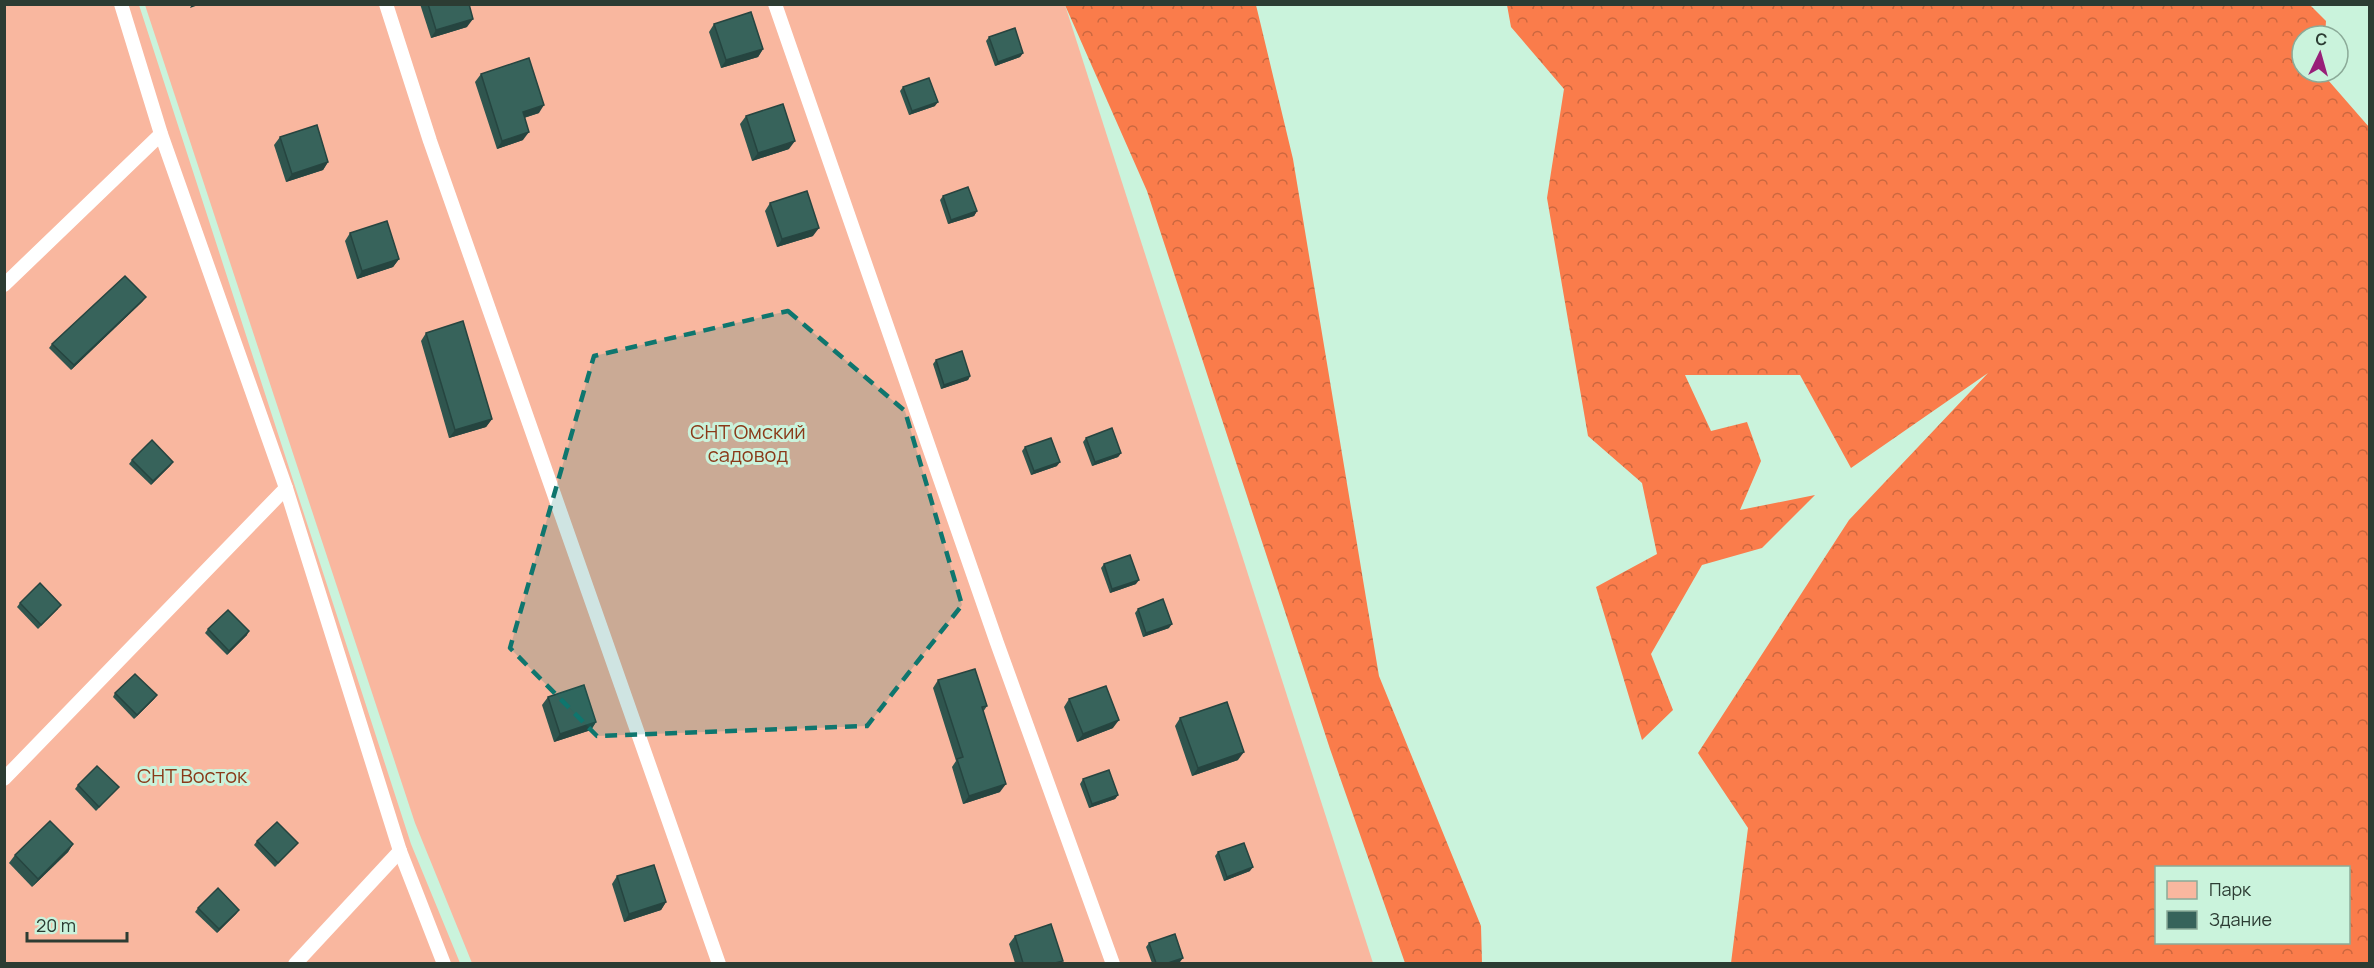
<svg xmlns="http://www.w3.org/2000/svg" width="2374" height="968" viewBox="0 0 2374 968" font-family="Manrope,sans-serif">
<defs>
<pattern id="forest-crowns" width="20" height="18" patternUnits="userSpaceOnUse" patternTransform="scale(1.5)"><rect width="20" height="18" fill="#fa7c4b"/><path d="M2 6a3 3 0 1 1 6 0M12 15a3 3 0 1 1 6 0" fill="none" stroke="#cb673f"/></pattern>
</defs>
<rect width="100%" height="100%" fill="#caf3dc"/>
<!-- green -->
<g fill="#f9b79f">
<path d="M5,5h134l272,839 49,119 -455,1z"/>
<path d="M145,5h920l308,958h-901l-57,-140z"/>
</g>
<!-- forest -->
<g fill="url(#forest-crowns)" fill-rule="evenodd">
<path d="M1065,5h191l37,154 86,517 102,250 1,37h-77l-75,-214 -183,-558z"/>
<path d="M2310,5l16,16 -1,15h-23v36h19l48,55v836h-638l17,-135 -50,-75 151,-233 139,-147 -137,95 -51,-93h-115l26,56 36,-9 14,39 -21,49 75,-15 -53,53 -60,17 -51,89 22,56 -31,30 -46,-153 61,-33 -15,-71 -54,-47 -41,-238 17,-109 -53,-62 -4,-22zM2156,868h192v74h-192z"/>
</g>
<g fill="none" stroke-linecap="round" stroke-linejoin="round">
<!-- lane -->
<g stroke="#fff" stroke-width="14">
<path d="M121,4l40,130 125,354 114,363 44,113"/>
<path d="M386,4l44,137 289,823"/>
<path d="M775,4l222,639 116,321"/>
<path d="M4,285l157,-151"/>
<path d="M4,779l282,-291"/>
<path d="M295,964l105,-113"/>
</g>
</g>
<!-- wall -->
<g fill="#2f554e">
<path d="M420,4h49l-2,23 -36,11z"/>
<path d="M714,24l49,25 -5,8 -37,11 -12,-36z"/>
<path d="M989,37l34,16 -3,4 -25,9 -9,-25z"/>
<path d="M481,74l58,39 -15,5 -1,22 -26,9 -22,-67z"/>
<path d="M903,87l32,19 -26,9 -9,-24z"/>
<path d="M746,116l43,33 -37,12 -12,-37z"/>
<path d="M280,137l48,25 -5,8 -37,12 -12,-37z"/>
<path d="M943,196l34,15 -3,5 -26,8 -8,-24z"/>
<path d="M770,203l43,33 -36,11 -12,-36z"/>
<path d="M350,233l49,26 -6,8 -36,12 -12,-38z"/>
<path d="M143,301l-72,69 -22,-22 3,-4z"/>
<path d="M426,333l66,86 -6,8 -37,11 -28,-97z"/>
<path d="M936,360l34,16 -2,4 -27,9 -8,-25z"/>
<path d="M1086,438l35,15 -3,4 -26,9 -9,-24z"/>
<path d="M1025,447l32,19 -26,9 -9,-24z"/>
<path d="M132,460l41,2 -3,4 -19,19 -22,-21z"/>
<path d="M1104,564l32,20 -26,9 -9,-25z"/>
<path d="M20,603l38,6 -20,20 -21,-22z"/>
<path d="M1138,609l31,19 -26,9 -8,-24z"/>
<path d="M208,629l39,6 -20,20 -22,-22z"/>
<path d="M938,680l49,26 -4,6 17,80 -37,12 -11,-37 4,-6 -23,-73z"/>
<path d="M115,693l42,2 -3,4 -20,20 -21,-22z"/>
<path d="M548,697l48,25 -5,8 -37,12 -12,-37z"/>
<path d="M1069,699l44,29 -36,14 -13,-35z"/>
<path d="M1180,718l58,42 -46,16 -17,-50z"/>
<path d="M1083,779l35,16 -3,4 -26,9 -9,-24z"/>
<path d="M78,785l41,2 -23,24 -21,-22z"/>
<path d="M257,841l41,2 -23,24 -21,-22z"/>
<path d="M73,844l-5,8 -36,35 -23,-24 6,-8z"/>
<path d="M1218,852l32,19 -26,10 -9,-25z"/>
<path d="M617,876l49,26 -5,8 -37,12 -12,-38z"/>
<path d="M198,908l41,2 -3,4 -19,19 -22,-21z"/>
<path d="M1015,936l47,27h-47l-6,-19z"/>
<path d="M1149,943l31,19 -3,1h-25l-6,-16z"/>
</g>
<!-- shaded-wall -->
<g fill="#264540">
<path d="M192,4h9l-11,4z"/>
<path d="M473,19l-6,8 -36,11 5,-8z"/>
<path d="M763,49l-5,8 -37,11 5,-8z"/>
<path d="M1023,53l-3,4 -25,9 3,-4z"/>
<path d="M938,102l-3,4 -26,9 3,-4z"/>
<path d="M544,105l-5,8 -22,7 6,-8z"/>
<path d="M529,132l-6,8 -26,9 5,-8z"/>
<path d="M795,141l-6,8 -37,12 6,-8z"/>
<path d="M328,162l-5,8 -37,12 6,-8z"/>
<path d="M977,211l-3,5 -26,8 3,-4z"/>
<path d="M819,228l-6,8 -36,11 5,-8z"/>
<path d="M399,259l-6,8 -36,12 5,-8z"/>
<path d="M146,297l-3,4 -72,69 3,-5z"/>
<path d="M970,376l-2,4 -27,9 3,-4z"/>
<path d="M492,419l-6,8 -37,11 6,-8z"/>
<path d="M1121,453l-3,4 -26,9 3,-4z"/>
<path d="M173,462l-3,4 -19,19 2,-4z"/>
<path d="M1060,462l-3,4 -26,9 3,-4z"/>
<path d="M1139,580l-3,4 -26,9 2,-4z"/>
<path d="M1172,624l-3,4 -26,9 3,-4z"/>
<path d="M249,631l-2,4 -20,20 2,-4z"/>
<path d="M157,695l-3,4 -20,20 3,-4z"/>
<path d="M1119,720l-6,8 -36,14 6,-8z"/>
<path d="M596,722l-5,8 -37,12 6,-8z"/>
<path d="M1244,752l-6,8 -46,16 6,-8z"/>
<path d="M1006,784l-6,8 -37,12 6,-8z"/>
<path d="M1118,795l-3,4 -26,9 3,-4z"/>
<path d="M73,844l-5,8 -36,35 6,-8z"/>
<path d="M1253,867l-3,4 -26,10 3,-4z"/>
<path d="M666,902l-5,8 -37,12 5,-8z"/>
<path d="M239,910l-3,4 -19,19 2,-4z"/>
<path d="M1183,958l-3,4 -3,1h-9z"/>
</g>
<!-- building -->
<g fill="#37635b" stroke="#264540" stroke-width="1.5">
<path d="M428,4h41l4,15 -37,11z"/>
<path d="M751,12l12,37 -37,11 -12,-36z"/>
<path d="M1015,28l8,25 -25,9 -9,-25z"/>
<path d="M529,58l15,47 -21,7 6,20 -27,9 -21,-67z"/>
<path d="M929,78l9,24 -26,9 -9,-24z"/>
<path d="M783,104l12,37 -37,12 -12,-37z"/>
<path d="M317,125l11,37 -36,12 -12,-37z"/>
<path d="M968,187l9,24 -26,9 -8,-24z"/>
<path d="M807,191l12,37 -37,11 -12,-36z"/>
<path d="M387,221l12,38 -37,12 -12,-38z"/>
<path d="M125,276l21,21 -72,68 -22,-21z"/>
<path d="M463,321l29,98 -37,11 -29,-97z"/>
<path d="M962,351l8,25 -26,9 -8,-25z"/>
<path d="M1112,428l9,25 -26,9 -9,-24z"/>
<path d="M1051,438l9,24 -26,9 -9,-24z"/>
<path d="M152,440l21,22 -20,19 -21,-21z"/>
<path d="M1130,555l9,25 -27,9 -8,-25z"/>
<path d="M40,583l21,22 -20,20 -21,-22z"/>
<path d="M1163,599l9,25 -26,9 -8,-24z"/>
<path d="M228,610l21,21 -20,20 -21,-22z"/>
<path d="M975,669l12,37 -5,1 24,77 -37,12 -12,-37 6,-2 -25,-77z"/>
<path d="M135,674l22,21 -20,20 -22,-22z"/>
<path d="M584,685l12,37 -36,12 -12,-37z"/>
<path d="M1106,686l13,34 -36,14 -14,-35z"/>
<path d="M1227,702l17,50 -46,16 -18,-50z"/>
<path d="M97,766l22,21 -20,20 -21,-22z"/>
<path d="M1109,770l9,25 -26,9 -9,-25z"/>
<path d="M50,821l23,23 -35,35 -23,-24z"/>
<path d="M277,822l21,21 -20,20 -21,-22z"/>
<path d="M1244,843l9,24 -26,10 -9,-25z"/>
<path d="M654,865l12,37 -37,12 -12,-38z"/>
<path d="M218,888l21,22 -20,19 -21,-21z"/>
<path d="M1051,924l12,37 -8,2h-32l-8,-27z"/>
<path d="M1175,934l8,24 -15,5h-12l-7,-20z"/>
</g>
<!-- marked area -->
<path fill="#0f766e" fill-opacity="0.2" stroke="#0f766e" stroke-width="4.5" stroke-dasharray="12 8" stroke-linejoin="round" d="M788,311l117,100 57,194 -95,121 -270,10 -87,-88 84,-292z"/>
<g text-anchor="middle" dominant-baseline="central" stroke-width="6" stroke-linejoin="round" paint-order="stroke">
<!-- park labels -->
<g font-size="20" fill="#8a3a19" stroke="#caf3dc">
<text x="748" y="431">СНТ Омский<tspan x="748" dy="23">садовод</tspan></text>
<text x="192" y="775">СНТ Восток</text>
</g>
</g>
<!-- border -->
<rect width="2374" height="968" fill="none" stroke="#2c3c33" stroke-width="12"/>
<!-- legend -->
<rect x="2155" y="866" width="195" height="78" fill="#caf3dc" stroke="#8baa98" stroke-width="1.5"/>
<rect x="2167" y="881" width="30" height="18" fill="#f9b79f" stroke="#8baa98" stroke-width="1.5"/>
<text x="2209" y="896" font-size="18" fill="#2c3c33">Парк</text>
<rect x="2167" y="911" width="30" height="18" fill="#37635b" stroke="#8baa98" stroke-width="1.5"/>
<text x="2209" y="926" font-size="18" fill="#2c3c33">Здание</text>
<!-- north arrow -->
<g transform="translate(2320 54) rotate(5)"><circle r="28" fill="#caf3dc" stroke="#8baa98" stroke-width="1.5"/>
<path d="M0-4.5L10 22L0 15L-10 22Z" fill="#981f79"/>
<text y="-9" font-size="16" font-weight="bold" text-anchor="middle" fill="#2c3c33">С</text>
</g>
<!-- scale -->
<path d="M27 932v9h100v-9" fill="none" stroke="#2c3c33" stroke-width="3"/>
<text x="36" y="932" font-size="18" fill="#2c3c33" stroke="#caf3dc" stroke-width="4.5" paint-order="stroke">20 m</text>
</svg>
